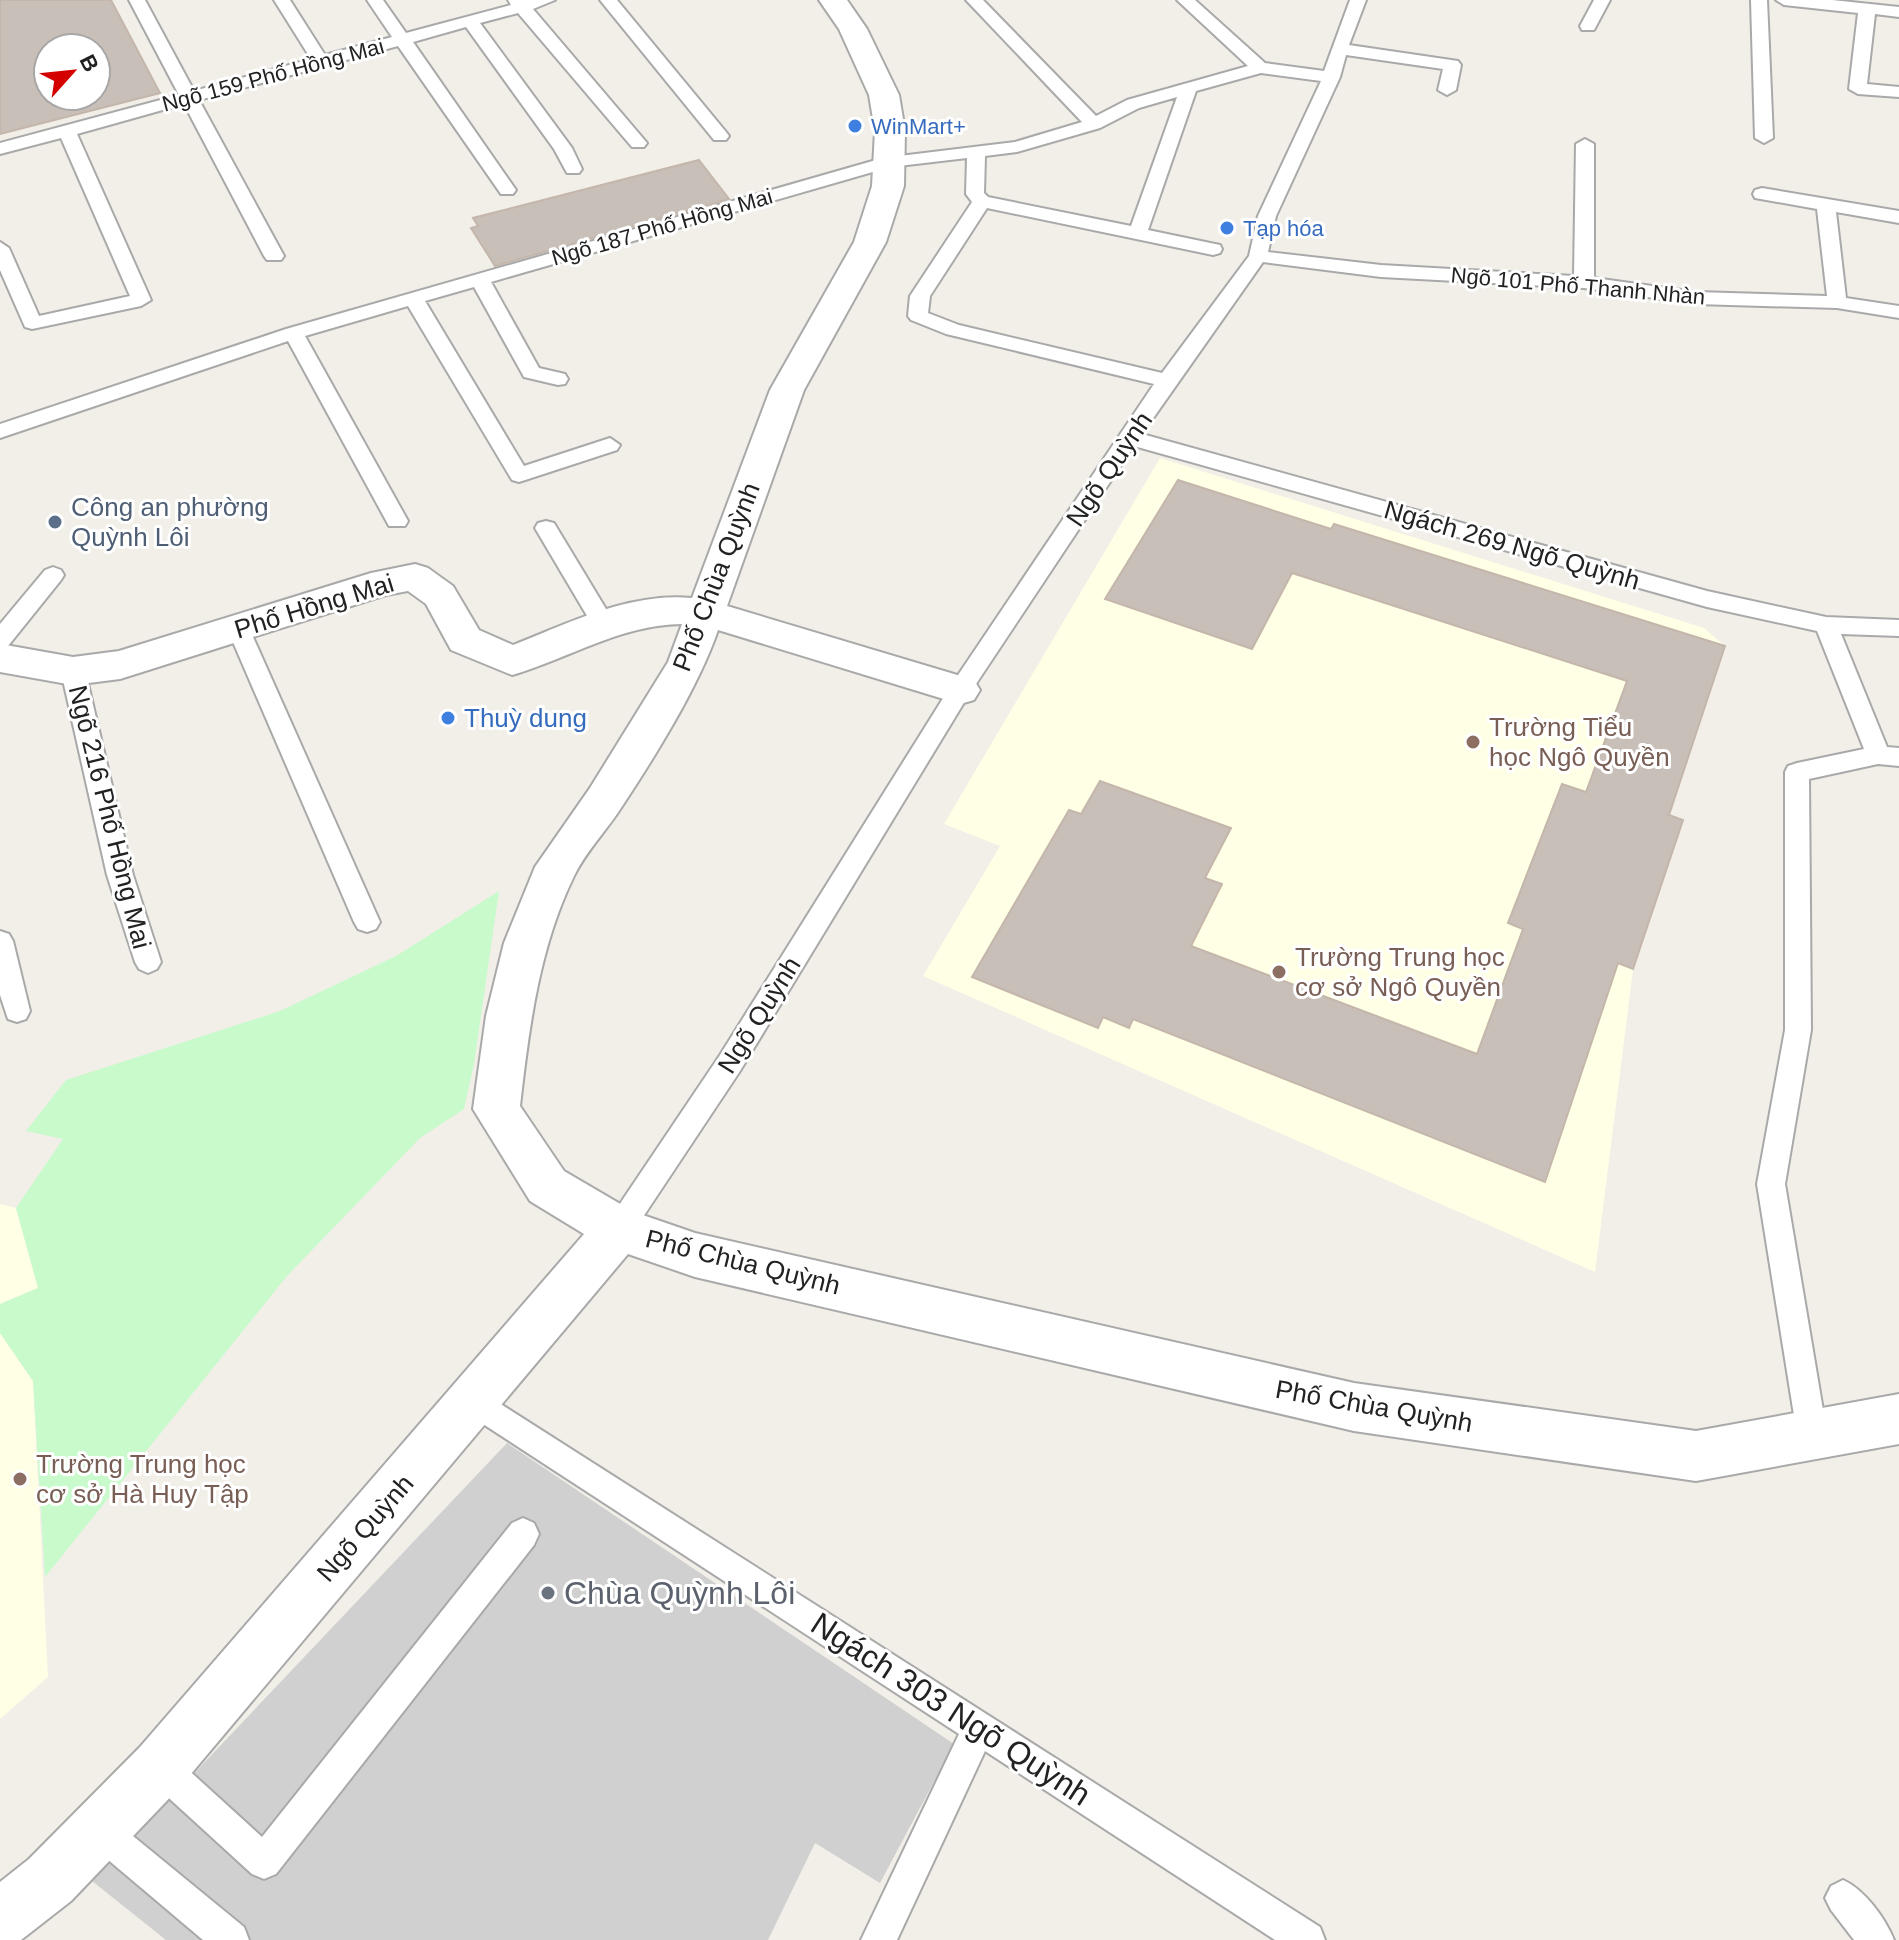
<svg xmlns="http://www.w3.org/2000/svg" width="1899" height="1940" viewBox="0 0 1899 1940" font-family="Helvetica,sans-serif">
<rect width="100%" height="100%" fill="#f2efe9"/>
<!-- education -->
<g fill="#ffffe5">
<path d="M1160,458l544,170 21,18 -56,169 -7,65 -29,89 -38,303 -672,-296 77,-130 -56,-22z"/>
<path d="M0,1204l16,4 22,80 -38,16z"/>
<path d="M0,1333l33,48 15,296 -48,42z"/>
</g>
<!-- religious -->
<path fill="#d0d0d0" d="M507,1443l447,301 -74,139 -65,-40 -47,97h-602l-74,-59z"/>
<!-- park -->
<path fill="#c8facc" d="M499,891l-25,173 -10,45 -44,29 -133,138 -242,301 -12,-196 -33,-48v-29l38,-16 -22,-80 47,-69 -37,-8 40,-51 214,-69 116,-55z"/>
<!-- building -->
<g fill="#c7bfb8" stroke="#c4b6ab" stroke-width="2" fill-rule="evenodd">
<path d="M0,0h111l49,93 -160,41zM48,48h48v48h-48z"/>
<path d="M699,160l30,39 -234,67 -24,-38 7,-2 -5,-8z"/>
<path d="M1178,480l153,49 3,-5 391,122 -56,169 14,5 -50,149 -15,-6 -73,219 -412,-163 -4,9 -26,-11 -5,11 -126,-51 97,-167 12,4 19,-33 131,47 -26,50 17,6 -31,62 286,108 46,-125 -15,-6 54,-139 24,8 41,-111 -335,-108 -40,76 -147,-50z"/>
</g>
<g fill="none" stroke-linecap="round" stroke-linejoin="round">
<!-- service casing -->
<g stroke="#a9a9a9" stroke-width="4">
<g id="service">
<path d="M129,0h16l49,91 117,-32 -37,-59h16l35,55 67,-18 -25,-37h16l23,33 105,-28 -3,-5h47l-22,9 114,134 -3,4h-12l-114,-134 -38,10 92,125 10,21 -3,4h-12l-13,-24 -88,-122 -53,15 103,148 -3,4h-12l-103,-148 -199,54 85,156 -3,4h-14l-3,-4 -80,-152 -107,30 74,166 -10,6 -109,23 -7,-2 -25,-57v-28l9,6 30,68 91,-20 -69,-158 -61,16v-11l179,-48z"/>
<path d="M600,0h17l109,132 3,4 -3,4h-12z"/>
<path d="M966,0h17l113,116 31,-16 121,-34 -71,-66h18l70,63 59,8 26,-71h16l-17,45 109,16 3,4 -5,25 -9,5 -9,-5 5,-21 -97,-14 -6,22 -64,139 -8,36 113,13 193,11 2,-132 9,-5 9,5v134l102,14 131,4 -10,-87 -62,-11 -2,-4 2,-4 7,-2 137,23v12l-63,-11 10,86 53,8v12l-62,-10 -141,-4 -112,-16 -203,-11 -118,-15 -121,172 565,157 119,26 73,3v16l-58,-2 46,113 12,1v18l-21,-2 -69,15 2,251 -26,154 42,250 -4,10 -11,5 -11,-5 -4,-10 -40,-250 28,-154v-258l3,-6 9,-3 67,-14 -47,-118 -110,-24 -573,-161 -166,250 -228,375 -111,167 -10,4 -10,-4 -4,-9 4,-9 111,-165 232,-371 202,-300 -208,-50 -35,-14 -3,-4 2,-20 62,-94 -6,-8 1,-36 -77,9 -399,115 48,86 26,6 3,5 -3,5 -7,1 -34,-8 -50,-90 -49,14 99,165 86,-28 10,7 -3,5 -98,32 -7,-2 -104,-174 -103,30 103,185 -3,5h-16l-101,-185 -288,97v-14l286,-95 597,-171 132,-16 67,-20zM1261,73l60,8 -63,135 -9,40 -87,117 -203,-48 -31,-12 2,-17 57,-88 226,47 7,-2 2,-4 -2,-4 -72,-15 48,-139zM1177,97l-46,129 -143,-29 -4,-4 1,-37 32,-4 83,-24 39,-20z"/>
<path d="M1594,0h16l-16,30h-12l-2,-4z"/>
<path d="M1751,0h16l6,138 -9,5 -9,-5z"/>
<path d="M1776,0h56l67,7v10l-24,-3 -8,70 32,3v10l-41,-3 -9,-5 9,-76 -74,-8z"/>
<path d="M546,521l8,2 58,96 3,6 -3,6h-16l-61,-103 3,-5z"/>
<path d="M53,567l8,3 3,5 -3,5 -53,66 -8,2v-24l45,-54z"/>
<path d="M238,620l8,2 3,6 131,294 -4,7 -9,3 -9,-3 -4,-7 -127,-294 3,-6z"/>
<path d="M73,663l8,2 4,6 48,204 28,87 -4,7 -9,4 -9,-4 -4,-7 -28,-87 -46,-204 4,-6z"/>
<path d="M0,931l9,3 4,7 17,70 -4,8 -9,3 -9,-3 -8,-24z"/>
<path d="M474,1387l846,540 5,13h-50l-290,-189 -88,189h-36l98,-206 -496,-323 -4,-10 4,-10z"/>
<path d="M523,1518l11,5 5,11 -5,11 -258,329 -12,5 -12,-5 -104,-95 -5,-12 5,-12 12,-5 12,5 90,82 250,-314z"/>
<path d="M99,1813l12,5 133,109 5,13h-46l-116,-98 -5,-12 5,-12z"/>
<path d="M1843,1880c22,10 42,38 51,60h-40l-23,-30 -6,-12 6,-12z"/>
</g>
</g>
<!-- minor casing -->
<g stroke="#a9a9a9" stroke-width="4">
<path id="minor" d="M819,0h28l20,29 32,66 6,36 -1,55 -18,56 -82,148 -77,216 247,74 6,10 -6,10 -14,4 -242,-74c-21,60 -64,128 -99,181 -14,21 -34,42 -45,65 -35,72 -45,151 -54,230l44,65 70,41 61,21 659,150 342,48 203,-37v50l-203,37 -342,-50 -659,-154 -67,-23 -448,533 -109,114 -50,39h-21v-58l29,-23 111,-112 444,-513 -54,-33 -57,-92 13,-93 18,-73 31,-76 55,-79 78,-126 14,-38c-62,1 -112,34 -170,51l-61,-25 -25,-46 -18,-13 -22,4 -266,84 -47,6 -73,-13v-28l73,13 46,-6 252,-78 44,-9 13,4 25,18 26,44 34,15c56,-22 117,-53 179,-47l78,-208 84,-148 18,-56 3,-55 -6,-36 -30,-66z"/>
</g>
<!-- service -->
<use href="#service" fill="#fff" fill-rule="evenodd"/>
<!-- minor -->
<use href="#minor" fill="#fff" fill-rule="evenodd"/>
</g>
<!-- markers -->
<g fill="#3f7fe0" stroke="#fff" stroke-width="3">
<circle cx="855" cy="126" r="8"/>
<circle cx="1227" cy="228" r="8"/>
<circle cx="448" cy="718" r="8"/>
</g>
<circle fill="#5c6f8a" stroke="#fff" stroke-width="3" cx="55" cy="522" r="8"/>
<g fill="#8d6e63" stroke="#fff" stroke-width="3">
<circle cx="1473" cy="742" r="8"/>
<circle cx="1279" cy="972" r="8"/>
<circle cx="20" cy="1479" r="8"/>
</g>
<circle fill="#6b7280" stroke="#fff" stroke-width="3" cx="548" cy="1593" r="8"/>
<g text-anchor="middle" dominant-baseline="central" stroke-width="6" stroke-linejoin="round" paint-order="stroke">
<!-- far-street labels -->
<g font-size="22" fill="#222" stroke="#fff">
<text transform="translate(273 75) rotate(-15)">Ngõ 159 Phố Hồng Mai</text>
<text transform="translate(662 227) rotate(-16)">Ngõ 187 Phố Hồng Mai</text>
<text transform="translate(1578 286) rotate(5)">Ngõ 101 Phố Thanh Nhàn</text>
</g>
<!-- far-shop labels -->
<g font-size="22" fill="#366cbe" stroke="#fff" text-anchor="start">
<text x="871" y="126">WinMart+</text>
<text x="1243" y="228">Tạp hóa</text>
</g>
<!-- street labels -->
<g font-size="26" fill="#222" stroke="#fff">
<text transform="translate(1109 469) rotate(-56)">Ngõ Quỳnh</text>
<text transform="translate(1512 545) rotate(16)">Ngách 269 Ngõ Quỳnh</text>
<text transform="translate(716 577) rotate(-69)">Phố Chùa Quỳnh</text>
<text transform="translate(314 606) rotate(-17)">Phố Hồng Mai</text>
<text transform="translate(110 817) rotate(76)">Ngõ 216 Phố Hồng Mai</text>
<text transform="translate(759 1015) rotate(-58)">Ngõ Quỳnh</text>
<text transform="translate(743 1262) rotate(14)">Phố Chùa Quỳnh</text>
<text transform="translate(1374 1406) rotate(10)">Phố Chùa Quỳnh</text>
<text transform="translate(365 1528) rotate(-49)">Ngõ Quỳnh</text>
</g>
<!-- service labels -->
<g font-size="26" fill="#4e5e75" stroke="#fff" text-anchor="start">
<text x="71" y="507">Công an phường<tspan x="71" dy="30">Quỳnh Lôi</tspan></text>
</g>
<!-- shop labels -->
<g font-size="26" fill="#366cbe" stroke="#fff" text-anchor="start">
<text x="464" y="718">Thuỳ dung</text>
</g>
<!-- education labels -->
<g font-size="26" fill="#785e54" stroke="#fff" text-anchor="start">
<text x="1489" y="727">Trường Tiểu<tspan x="1489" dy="30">học Ngô Quyền</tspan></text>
<text x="1295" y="957">Trường Trung học<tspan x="1295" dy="30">cơ sở Ngô Quyền</tspan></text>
<text x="36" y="1464">Trường Trung học<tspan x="36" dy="30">cơ sở Hà Huy Tập</tspan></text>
</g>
<!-- near-worship labels -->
<g font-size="32" fill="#5b616d" stroke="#fff" text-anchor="start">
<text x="564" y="1593">Chùa Quỳnh Lôi</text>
</g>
<!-- near-street labels -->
<g font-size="32" fill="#222" stroke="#fff">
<text transform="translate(951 1709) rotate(33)">Ngách 303 Ngõ Quỳnh</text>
</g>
</g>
<!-- north arrow -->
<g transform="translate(72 72) rotate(63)"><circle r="38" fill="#ffffff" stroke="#a7a7a7" stroke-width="2"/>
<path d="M0-6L14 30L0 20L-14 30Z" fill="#d40000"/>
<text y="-12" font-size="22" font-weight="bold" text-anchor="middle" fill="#222222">B</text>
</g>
</svg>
